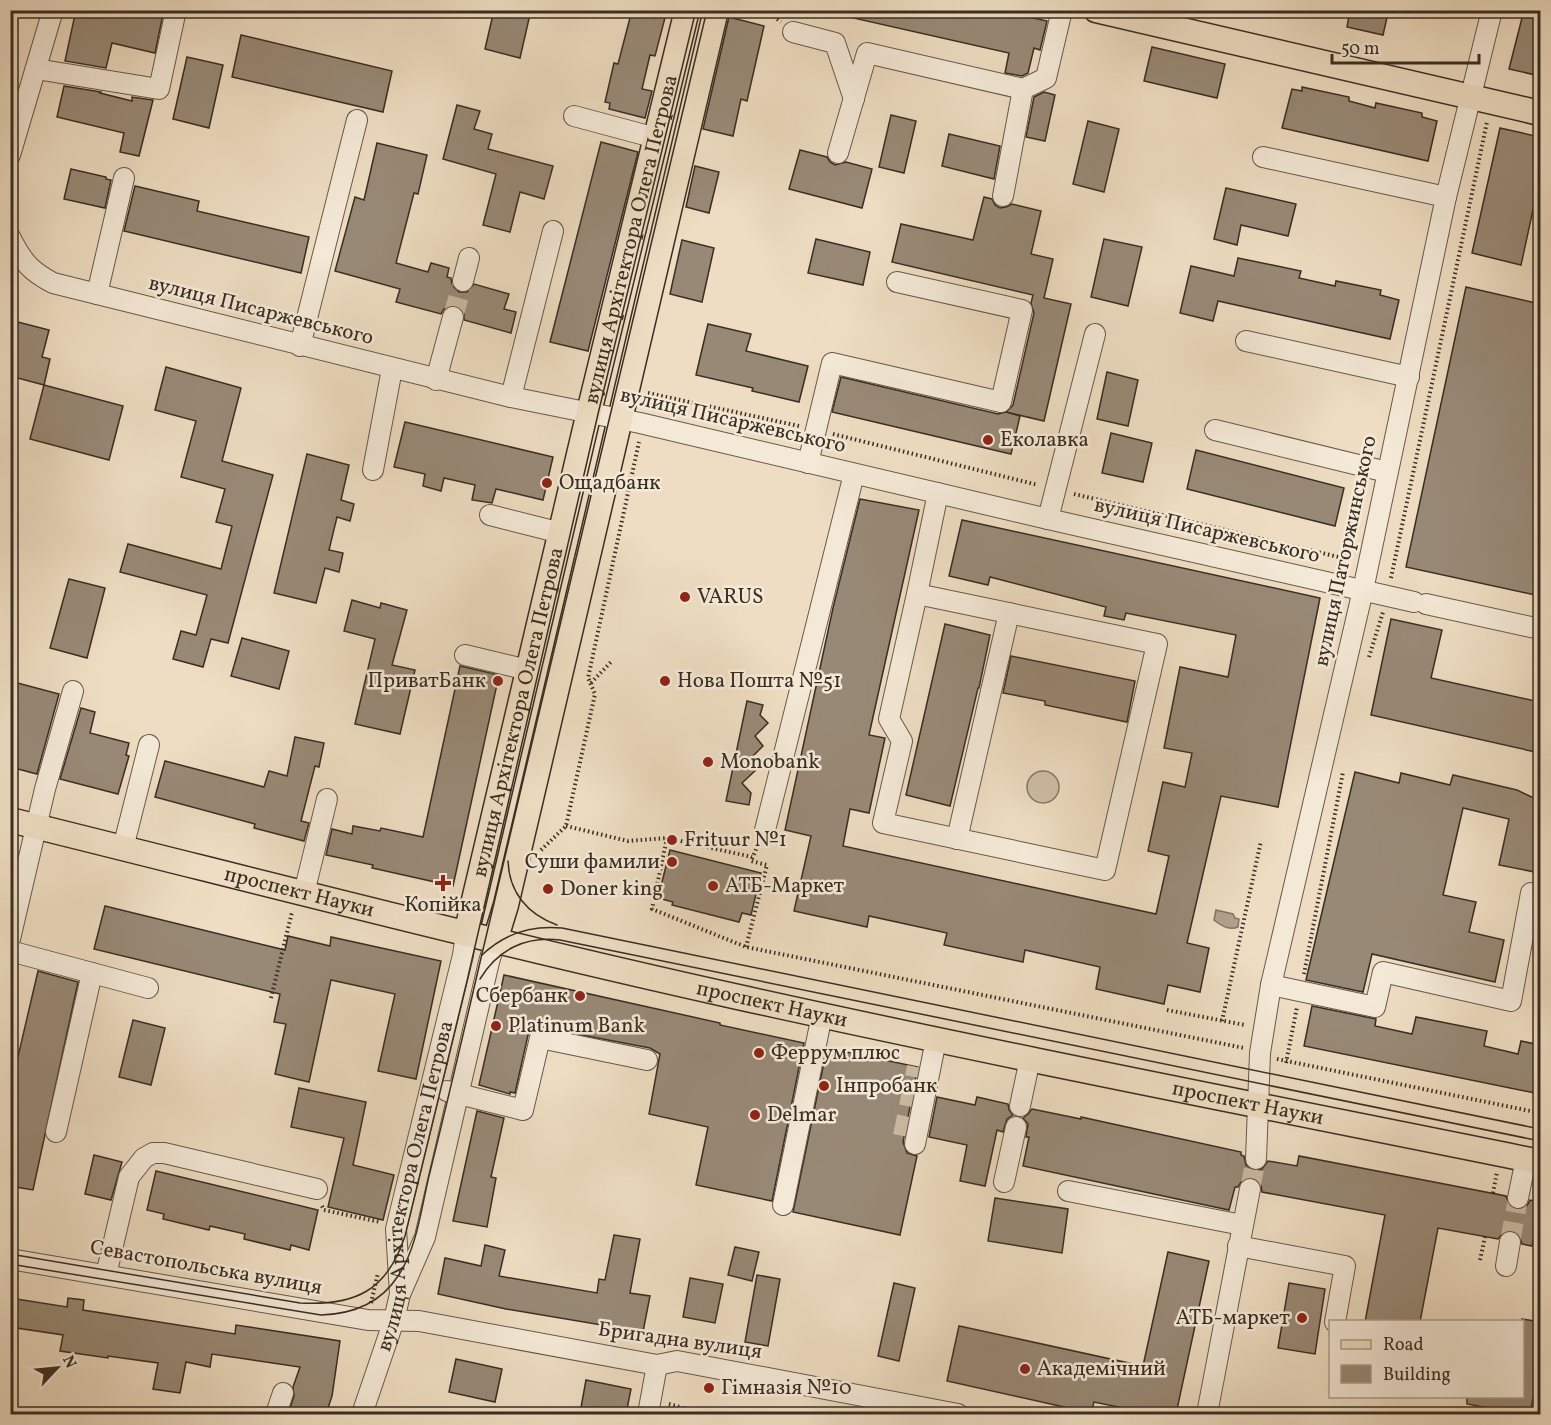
<svg xmlns="http://www.w3.org/2000/svg" width="1551" height="1425" viewBox="0 0 1551 1425" font-family="Vollkorn,serif">
<rect width="100%" height="100%" fill="#eeddc2"/>
<filter id="stains"><feTurbulence type="fractalNoise" baseFrequency=".00333" numOctaves="4"/><feColorMatrix values="0 0 0 0 .2 0 0 0 0 .09 0 0 0 0 .02 0 0 0 .5 -.17"/></filter>
<radialGradient id="worn" r=".72"><stop offset=".6" stop-color="#630" stop-opacity="0"/><stop offset="1" stop-color="#630" stop-opacity=".3"/></radialGradient>
<!-- green -->
<circle fill="#cfbfa7" stroke="#847665" stroke-width="1.5" cx="1043" cy="787" r="16"/>
<!-- water -->
<path fill="#b1a18c" stroke="#817362" stroke-width="1.5" d="M1216,910l17,4 2,4 4,1 -1,8c-9,4 -18,-2 -24,-7z"/>
<!-- building -->
<g fill="#988976" stroke="#3a2d23" stroke-width="1.5">
<path d="M76,10h74l13,4 -8,39 -43,-10 -6,25 -41,-7z"/>
<path d="M494,10h37l-11,48 -35,-9z"/>
<path d="M632,10h35l-12,46 -5,-1 -8,34 10,2 -7,27 -36,-9 1,-6 -5,-1 9,-39 4,1z"/>
<path d="M850,10h148l49,11 -7,29 -6,-2 -6,25 -6,3 -17,-3 4,-20 -160,-36z"/>
<path d="M1350,10h26l12,3 -5,22 -36,-8z"/>
<path d="M1524,10h16v66l-31,-7z"/>
<path d="M729,17l35,9 -17,75 -6,-2 -8,37 -30,-7z"/>
<path d="M241,35l151,36 -9,41 -151,-35z"/>
<path d="M1152,47l73,17 -8,34 -73,-17z"/>
<path d="M187,57l36,8 -14,63 -36,-9z"/>
<path d="M64,86l37,6 -1,1 32,8v-4l21,3 -14,56 -19,-4 4,-19 -67,-16z"/>
<path d="M1302,87l47,10v4l26,7 1,-5 46,10v4l15,4 -9,40 -146,-33 10,-39 10,2z"/>
<path d="M1044,92l11,3 -10,46 -19,-4 8,-40z"/>
<path d="M457,105l23,6 -6,18 18,5 -4,15 65,17 -9,33 -24,-7 -10,40 -27,-7 13,-51 -53,-15z"/>
<path d="M891,115l25,6 -12,52 -25,-6z"/>
<path d="M1088,121l31,8 -15,63 -31,-8z"/>
<path d="M1500,128l40,9v60l-4,-1 -15,69 -49,-12z"/>
<path d="M949,134l51,12 -6,33 -52,-13z"/>
<path d="M601,142l37,10 -50,199 -38,-9z"/>
<path d="M377,143l50,12 -9,39 -4,-1 -18,70 32,9 3,-9 18,5 -2,9 4,1 1,7 7,7h8l7,-8 35,10 -5,15 12,3 -5,21 -47,-13v-7l-7,-7h-8l-5,3 -3,5 -45,-12 4,-13 -65,-18 20,-74 9,3z"/>
<path d="M800,150l27,7 3,5 5,3 11,-3 26,7 -10,39 -73,-19z"/>
<path d="M695,166l24,6 -10,41 -23,-6z"/>
<path d="M71,169l35,8v2l5,1 -6,28 -41,-9z"/>
<path d="M135,186l64,15 -2,10 112,26 -8,36 -177,-42z"/>
<path d="M1226,188l70,16 -8,32 -47,-11 -4,20 -23,-6z"/>
<path d="M984,197l8,2 3,6 5,3 6,-1 6,-3 29,7 -10,43 22,5 -9,39 27,6 -27,117 -38,-9 7,-7 21,-92 -3,-10 2,-8 -141,-33 9,-38 72,16z"/>
<path d="M816,239l54,13 -7,33 -55,-12z"/>
<path d="M1104,239l38,8 -14,59 -37,-9z"/>
<path d="M682,240l32,8 -12,54 -32,-8z"/>
<path d="M1238,258l63,13 -2,7 36,8 1,-5 45,9 -1,5 19,5 -9,39 -172,-38 -5,20 -33,-8 11,-47 43,10z"/>
<path d="M1466,287l74,17v292l-134,-29z"/>
<path d="M10,320l39,10 -7,27 8,2 -6,26 -34,-9z"/>
<path d="M708,324l43,10 -5,17 62,15 -9,36 -47,-11 1,-3 -57,-13z"/>
<path d="M166,367l75,21 -19,73 51,14 -45,168 -17,-4 -8,28 -30,-8 8,-28 15,4 11,-40 -87,-23 8,-28 93,25 11,-43 -16,-4 9,-33 -44,-12 15,-56 -41,-11z"/>
<path d="M1107,372l31,8 -10,46 -31,-7z"/>
<path d="M841,377l157,37 8,-2 14,4 -9,38 -179,-42z"/>
<path d="M44,385l79,21 -14,54 -79,-21z"/>
<path d="M405,422l148,35 -10,43 -47,-11 -4,14 -20,-3 3,-15 -31,-7 -3,13 -18,-5 2,-12 -31,-7z"/>
<path d="M1111,433l41,10 -9,39 -41,-9z"/>
<path d="M1196,450l148,38 -9,38 -148,-37z"/>
<path d="M307,454l42,11 -8,35 13,4 -4,17 -13,-4 -8,33 14,3 -4,19 -14,-4 -9,35 -42,-10z"/>
<path d="M860,499l59,11 -50,225 16,3 -16,75 -19,-4 -7,37 313,68 13,-58 -21,-5 15,-69 22,5 7,-34 -28,-5 16,-81 48,10 8,-42 -110,-22 -2,7 -20,-4 2,-9 -116,-30 -2,8 -39,-9 13,-56 358,78 -42,209 -57,-11 -34,147 22,5 -9,44 -32,-7 -4,19 -68,-15 4,-22 -75,-17 -2,12 -79,-17 3,-12 -78,-17 -2,11 -73,-16 17,-75 -26,-6 48,-222z"/>
<path d="M69,579l36,9 -18,70 -37,-10z"/>
<path d="M352,600l28,8 1,-5 26,7 -15,55 23,5 -15,64 -45,-10 20,-85 -31,-8z"/>
<path d="M1391,619l51,11 -11,48 109,24v51l-169,-38z"/>
<path d="M945,624l45,11 -11,53h-1l-28,118 -44,-11z"/>
<path d="M242,638l47,13 -10,38 -48,-13z"/>
<path d="M1011,656l124,25 -8,41 -82,-17v-4l-42,-8z"/>
<path d="M460,666l39,9 -46,211 -81,-18 1,-3 -47,-10 6,-26 20,5 1,-8 27,5 1,-3 42,9z"/>
<path d="M10,681l49,13 -22,80 -27,-7z"/>
<path d="M747,701l16,4 -3,10 8,8 -13,13 8,10 -14,14 8,9 -15,14 9,10 -2,12 -23,-4z"/>
<path d="M81,708l14,4 -5,21 39,10 -3,12 3,1 -11,38 -58,-15z"/>
<path d="M295,737l29,6 -5,24 -4,-1 -14,55 8,2 -5,18 -50,-13 1,-4 -100,-27 10,-36 99,26 5,-16 18,5z"/>
<path d="M1355,772l44,11 2,-10 49,12 3,-10 64,15 23,11v72l-41,-8 10,-46 -46,-11 -20,87 33,7 -7,30 35,8 -9,42 -123,-28 -9,38 -57,-12z"/>
<path d="M670,850l91,23 -10,42 -9,-2 -3,9 -67,-17 1,-3 -15,-4z"/>
<path d="M105,906l180,44 3,-14 42,10 1,-9 110,24 -25,118 -38,-8 17,-77 -64,-14 -22,102 -34,-8 11,-50 -12,-2 6,-28 -186,-45z"/>
<path d="M38,971l40,11 -45,208 -23,-4v-95z"/>
<path d="M504,975l216,48v2l84,18 -32,158 -76,-16 12,-58 -59,-13 11,-60 -10,-6 -115,-22 -7,9 -13,58 -5,-1v2l-31,-9z"/>
<path d="M1312,1006l64,13 -1,7 37,8 4,-17 71,14 -3,15 34,8 3,-13 19,4v49l-236,-48z"/>
<path d="M133,1020l32,8 -14,57 -32,-8z"/>
<path d="M827,1048l91,19 -15,75 4,11 10,3 -17,79 -107,-23z"/>
<path d="M299,1088l67,14 -13,63 41,10 -11,45 -55,-13 16,-69 -53,-11z"/>
<path d="M937,1097l38,8 2,-8 31,7 1,6 4,5 -6,4 -4,13 -6,-2 -12,56 -25,-5 7,-36 -38,-8z"/>
<path d="M1032,1109l49,10v-2l160,35v3l3,1 2,9 9,6 7,-2 6,-8 29,5 2,-10 207,40 4,11 6,3 11,-4 3,-6 10,2v38l-7,-1 -1,7 -10,-2 -4,-11 -7,-3 -6,1 -7,8 -60,-11 -18,94h-55l20,-107 -123,-23 -1,-6 -3,-6 -6,-3 -6,1 -5,4 -3,5h-3l-6,23 -206,-44 6,-29h-3l2,-13 -5,-6 5,-4z"/>
<path d="M477,1111l27,7 -13,59 5,1 -9,49 -34,-6z"/>
<path d="M94,1155l28,7 -11,38 -26,-6z"/>
<path d="M156,1171l162,39 -9,40 -18,-5 -1,5 -46,-11 1,-5 -35,-8 -1,4 -46,-11 1,-5 -17,-4z"/>
<path d="M995,1198l73,11 -6,44 -74,-12z"/>
<path d="M614,1235l26,4 -10,54 20,3 -7,36 -137,-23 -68,-15 7,-36 36,8 4,-21 20,5 -6,26 98,17 2,-14 6,1z"/>
<path d="M735,1247l24,5 -7,29 -24,-6z"/>
<path d="M1168,1252l41,9 -33,153h-23l-59,-12 -3,11 -144,-32 12,-55 184,40z"/>
<path d="M757,1275l23,4 -12,67 -23,-4z"/>
<path d="M690,1278l33,6 -8,39 -32,-6z"/>
<path d="M894,1283l21,5 -16,73 -21,-5z"/>
<path d="M1289,1283l36,6 -10,65 -37,-6z"/>
<path d="M10,1298l57,9 1,-9 16,2 -1,10 152,24 1,-9 104,16 -8,55 -6,18h-38l6,-18 -1,-9 7,-20 -88,-13 -2,13 -24,-5 -6,31 -27,-4 5,-26 -50,-7v2l-48,-7 3,-16 -53,-8z"/>
<path d="M1522,1319l18,3v51h-2l-8,41h-10l-53,-10v-8h55z"/>
<path d="M456,1359l46,10 -7,33 -46,-10z"/>
<path d="M586,1380l45,9 -5,25 -46,-1z"/>
</g>
<g fill="none" stroke-linecap="round" stroke-linejoin="round">
<!-- minor-tunnel -->
<g stroke="#cabaa2" stroke-width="20" stroke-dasharray="20 10" stroke-linecap="butt">
<path d="M453,317l10,-36"/>
<path d="M903,1136l14,-69"/>
<path d="M1250,1189l6,-30"/>
<path d="M1510,1242l8,-44"/>
</g>
<!-- minor casing -->
<g stroke="#67594b" stroke-width="22">
<g id="minor">
<path d="M793,32l42,11 19,56"/>
<path d="M36,69l123,20 17,-79"/>
<path d="M574,116l82,22"/>
<path d="M838,153l29,-100 156,36"/>
<path d="M10,155l43,-145"/>
<path d="M1263,157l183,40"/>
<path d="M1003,196l20,-107 23,-11 16,-68"/>
<path d="M10,237c12,24 20,34 43,46l458,114 129,26 408,96 366,83"/>
<path d="M463,281l6,-23"/>
<path d="M97,294l27,-116"/>
<path d="M1246,341l163,36"/>
<path d="M300,346l57,-226"/>
<path d="M436,380l17,-63"/>
<path d="M511,397l42,-166"/>
<path d="M1215,430l172,42"/>
<path d="M808,463l24,-100 169,39 21,-92 -125,-28"/>
<path d="M373,470l19,-101"/>
<path d="M490,515l71,18"/>
<path d="M1048,519l47,-185"/>
<path d="M917,594l-28,125 13,22 -19,82 222,47 52,-226 -240,-50 21,-101"/>
<path d="M1426,604l114,25"/>
<path d="M465,655l63,15"/>
<path d="M765,830l89,-356"/>
<path d="M957,839l52,-226"/>
<path d="M123,848l26,-103"/>
<path d="M304,893l23,-94"/>
<path d="M10,939l35,-150 28,-98"/>
<path d="M10,951l138,37"/>
<path d="M1271,985l104,22 8,-35 128,29 20,-108"/>
<path d="M447,1091l76,19 17,-72 107,22"/>
<path d="M1020,1106l10,-47"/>
<path d="M56,1132l36,-159"/>
<path d="M915,1144l21,-104"/>
<path d="M1256,1159l4,-106 11,-68 92,-395 83,-393 46,-187"/>
<path d="M1004,1182l12,-55"/>
<path d="M1068,1191l174,34"/>
<path d="M1518,1198l8,-39"/>
<path d="M783,1205l39,-190"/>
<path d="M1238,1246l107,20 -10,56"/>
<path d="M10,1259l358,61 51,1 238,44 20,-4 281,53"/>
<path d="M1506,1266l4,-24"/>
<path d="M106,1275l23,-98 15,-19 9,-5h11l153,36"/>
<path d="M401,1292l24,-55 64,-275 6,-21"/>
<path d="M276,1414l7,-21"/>
<path id="s1" d="M362,1414l32,-94 6,-26 -4,-65 67,-274 3,-21"/>
<path d="M648,1414l9,-49"/>
<path d="M1207,1414l43,-225"/>
</g>
</g>
<!-- major casing -->
<g stroke="#3a2d23" stroke-width="27">
<g id="major">
<path d="M1096,10l444,103"/>
<path id="s2" d="M10,820c243,60 484,123 728,177 266,59 535,111 802,165"/>
<path id="s3" d="M466,934l123,-522 98,-402"/>
<path d="M495,941l11,-36 210,-895"/>
</g>
</g>
<!-- path -->
<g stroke="#3a2d23" stroke-width="4" stroke-dasharray="1.5 3" stroke-linecap="butt">
<path d="M752,10l21,6 8,6"/>
<path d="M648,393l151,33"/>
<path d="M833,434l205,51"/>
<path d="M1074,494l273,65"/>
<path d="M1343,568l20,-83"/>
<path d="M1391,578l96,-456"/>
<path d="M1327,650l9,-48"/>
<path d="M1369,657l14,-45"/>
<path d="M591,683l20,-21"/>
<path d="M566,826l62,15 39,-3 85,19"/>
<path d="M667,838l-15,71 94,38 498,101"/>
<path d="M541,850l25,-24 29,-132 -7,-16 51,-236"/>
<path d="M746,947l21,-82 -16,-4 6,-14"/>
<path d="M1304,974l39,-202"/>
<path d="M271,998l21,-86"/>
<path d="M1167,1010l78,15"/>
<path d="M1222,1021l39,-180"/>
<path d="M1277,1059l263,54"/>
<path d="M1286,1063l11,-56"/>
<path d="M1493,1193l4,-21"/>
<path d="M322,1206l2,4 56,12"/>
<path d="M1480,1260l5,-23"/>
<path d="M371,1303l7,-30"/>
<path d="M669,1404l34,10"/>
</g>
<!-- minor -->
<use href="#minor" stroke="#f4e9d7" stroke-width="20"/>
<!-- major -->
<use href="#major" stroke="#eeddc2" stroke-width="24"/>
<!-- tram -->
<g stroke="#3a2d23" stroke-width="1.5">
<path d="M508,861c1,31 19,53 49,64"/>
<path d="M482,955c23,-22 49,-30 80,-27l978,201"/>
<path d="M480,979c18,-30 46,-43 80,-39l980,201"/>
<path d="M10,1254l290,49c55,3 87,-12 105,-67l62,-255 131,-567 98,-404"/>
<path d="M10,1264l311,51c31,-1 59,-11 77,-39 19,-28 23,-67 31,-100 18,-72 35,-145 52,-218 75,-316 149,-632 226,-948"/>
</g>
</g>
<!-- markers -->
<g fill="#8f2418" stroke="#f4e9d7" stroke-width="2">
<circle cx="988" cy="440" r="6"/>
<circle cx="547" cy="483" r="6"/>
<circle cx="685" cy="597" r="6"/>
<circle cx="498" cy="681" r="6"/>
<circle cx="665" cy="681" r="6"/>
<circle cx="708" cy="762" r="6"/>
<circle cx="672" cy="840" r="6"/>
<circle cx="672" cy="862" r="6"/>
<path d="M440 874h6v6h6v6h-6v6h-6v-6h-6v-6h6z"/>
<circle cx="713" cy="886" r="6"/>
<circle cx="548" cy="889" r="6"/>
<circle cx="580" cy="996" r="6"/>
<circle cx="496" cy="1026" r="6"/>
<circle cx="759" cy="1053" r="6"/>
<circle cx="824" cy="1086" r="6"/>
<circle cx="755" cy="1115" r="6"/>
<circle cx="1302" cy="1318" r="6"/>
<circle cx="1025" cy="1369" r="6"/>
<circle cx="709" cy="1388" r="6"/>
</g>
<g text-anchor="middle" dominant-baseline="central" stroke-width="5" stroke-linejoin="round" paint-order="stroke">
<!-- street labels -->
<g font-size="21" fill="#3a2d23" stroke="#f4e9d7">
<text stroke="none"><textPath href="#s3" startOffset="714">вулиця Архітектора Олега Петрова</textPath></text>
<text transform="translate(261 311) rotate(14)">вулиця Писаржевського</text>
<text transform="translate(733 421) rotate(13)">вулиця Писаржевського</text>
<text transform="translate(1207 531) rotate(13)">вулиця Писаржевського</text>
<text transform="translate(1346 551) rotate(-78)">вулиця Паторжинського</text>
<text stroke="none"><textPath href="#s3" startOffset="228">вулиця Архітектора Олега Петрова</textPath></text>
<text stroke="none"><textPath href="#s2" startOffset="298">проспект Науки</textPath></text>
<text stroke="none"><textPath href="#s2" startOffset="784">проспект Науки</textPath></text>
<text stroke="none"><textPath href="#s2" startOffset="1270">проспект Науки</textPath></text>
<text stroke="none"><textPath href="#s1" startOffset="236">вулиця Архітектора Олега Петрова</textPath></text>
<text transform="translate(206 1268) rotate(10)">Севастопольська вулиця</text>
<text transform="translate(680 1341) rotate(8)">Бригадна вулиця</text>
</g>
<!-- poi labels -->
<g font-size="21" fill="#3a2d23" stroke="#f4e9d7" text-anchor="start">
<text x="1000" y="440">Еколавка</text>
<text x="559" y="483">Ощадбанк</text>
<text x="697" y="597">VARUS</text>
<text x="486" y="681" text-anchor="end">ПриватБанк</text>
<text x="677" y="681">Нова Пошта №51</text>
<text x="720" y="762">Monobank</text>
<text x="684" y="840">Frituur №1</text>
<text x="660" y="862" text-anchor="end">Суши фамили</text>
<text x="725" y="886">АТБ-Маркет</text>
<text x="560" y="889">Doner king</text>
<text x="443" y="905" text-anchor="middle">Копійка</text>
<text x="568" y="996" text-anchor="end">Сбербанк</text>
<text x="508" y="1026">Platinum Bank</text>
<text x="771" y="1053">Феррум плюс</text>
<text x="836" y="1086">Інпробанк</text>
<text x="767" y="1115">Delmar</text>
<text x="1290" y="1318" text-anchor="end">АТБ-маркет</text>
<text x="1037" y="1369">Академічний</text>
<text x="721" y="1388">Гімназія №10</text>
</g>
</g>
<!-- margin -->
<rect width="1551" height="1425" fill="none" stroke="#eeddc2" stroke-width="36"/>
<rect x="12" y="12" width="1527" height="1401" fill="none" stroke="#3a2d23" stroke-width="3"/>
<rect x="18" y="18" width="1515" height="1389" fill="none" stroke="#3a2d23" stroke-width="1.5"/>
<!-- legend -->
<rect x="1329" y="1320" width="195" height="78" fill="#f4e9d7" stroke="#aa9e8f" stroke-width="1.5"/>
<rect x="1341" y="1340" width="30" height="9" fill="#eeddc2" stroke="#aa9e8f" stroke-width="1.5"/>
<text x="1383" y="1350" font-size="18" fill="#3a2d23">Road</text>
<rect x="1341" y="1365" width="30" height="18" fill="#988976" stroke="#aa9e8f" stroke-width="1.5"/>
<text x="1383" y="1380" font-size="18" fill="#3a2d23">Building</text>
<!-- north arrow -->
<g transform="translate(57 1368) rotate(64)" stroke="#f4e9d7" stroke-width="4.5" paint-order="stroke">
<path d="M0-4.5L10 22L0 15L-10 22Z" fill="#3a2d23"/>
<text y="-9" font-size="16" font-weight="bold" text-anchor="middle" fill="#3a2d23">N</text>
</g>
<!-- scale -->
<path d="M1332 54v9h147v-9" fill="none" stroke="#3a2d23" stroke-width="3"/>
<text x="1341" y="54" font-size="18" fill="#3a2d23" stroke="#f4e9d7" stroke-width="4.5" paint-order="stroke">50 m</text>
<rect width="100%" height="100%" filter="url(#stains)"/>
<rect width="100%" height="100%" fill="url(#worn)"/>
</svg>
